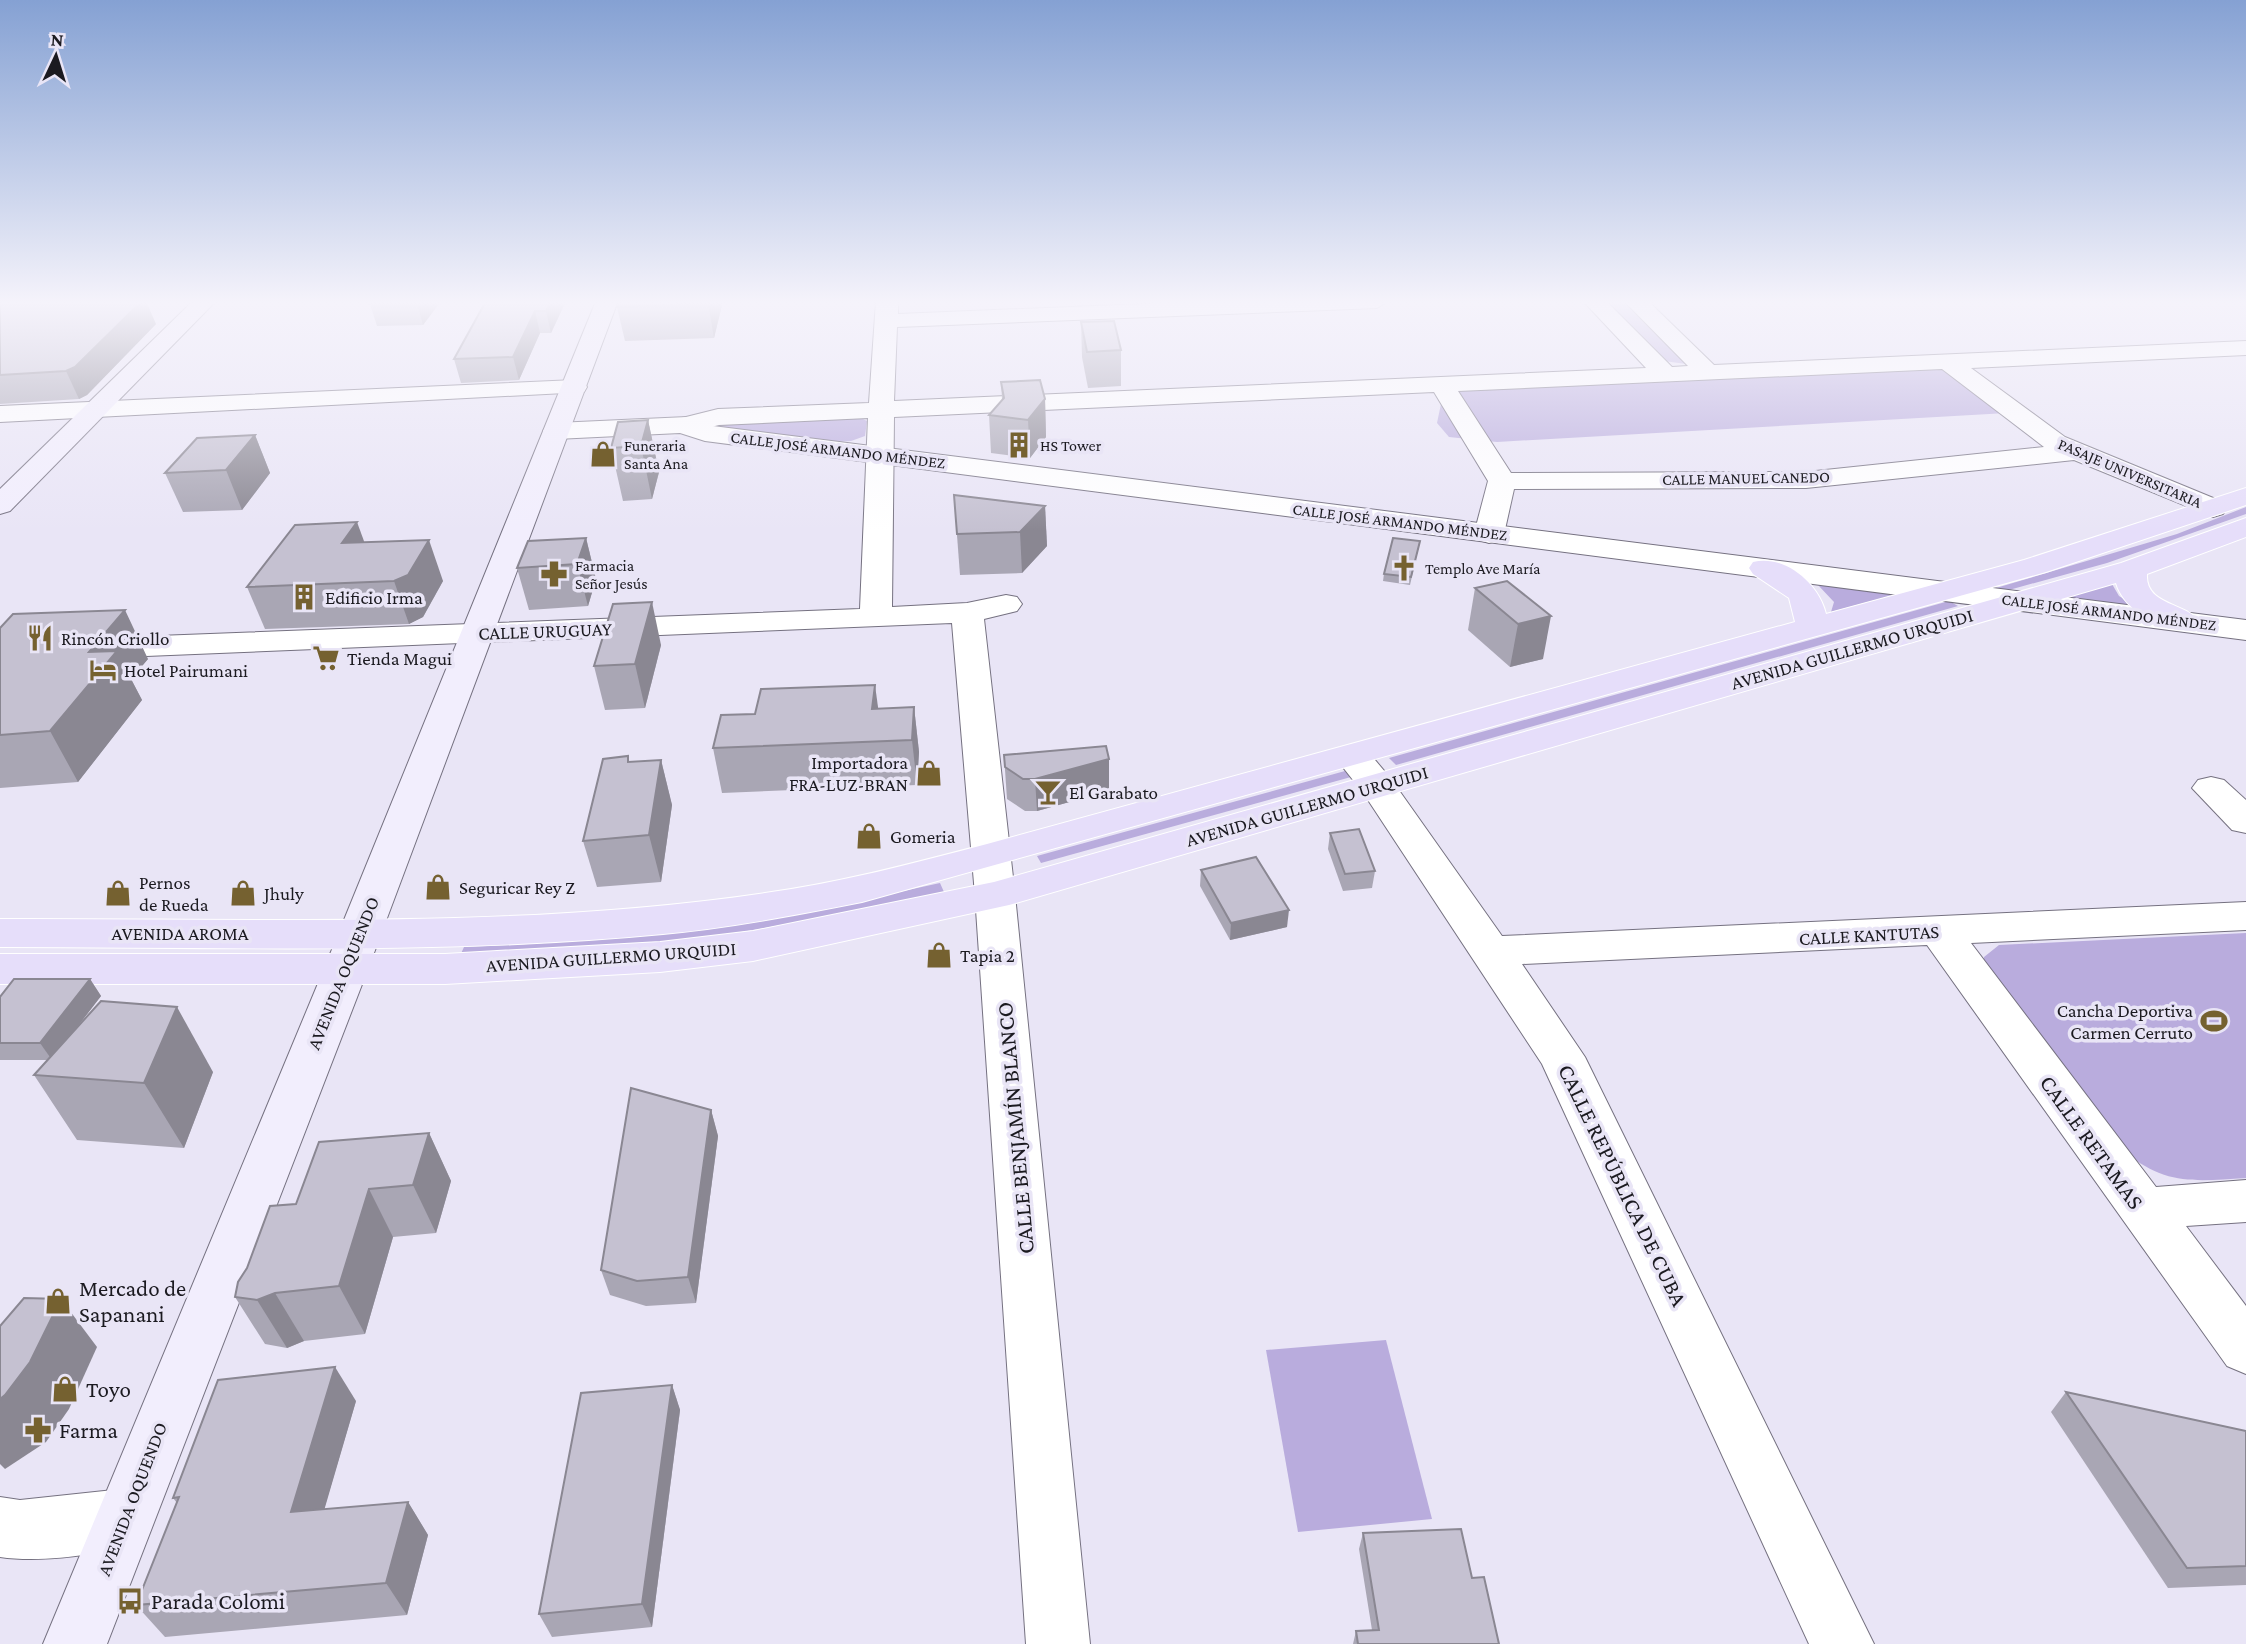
<svg xmlns="http://www.w3.org/2000/svg" width="2246" height="1644" viewBox="0 0 2246 1644" font-family="'Crimson Pro',serif">
<rect width="100%" height="100%" fill="#e9e5f6"/>
<!-- green -->
<g fill="#b9acdd">
<path d="M1604,301h21l62,60 -1,3 -22,-3z"/>
<path d="M1938,368l9,3 60,42 -510,29 -48,-5 -12,-14 5,-24 7,-10z"/>
<path d="M859,417l8,4 -2,15 -14,5 -18,1 -117,-15v-3z"/>
<path d="M2246,507v7l-139,49 -98,27 -13,-2 181,-54z"/>
<path d="M2112,584l7,12 21,13 -80,-10z"/>
<path d="M1818,585l76,10 -63,17 3,-10z"/>
<path d="M1949,601l9,5 -562,159 -7,-7z"/>
<path d="M1345,771l6,6 -310,86 -4,-7z"/>
<path d="M940,883l4,9c-103,23 -205,43 -309,55 -58,6 -118,7 -176,11l5,-11c162,-5 318,-28 476,-64z"/>
<path d="M2246,933v245c-50,3 -80,8 -121,-26l-141,-180v-15l15,-12z"/>
<path d="M1386,1340l46,179 -134,13 -32,-182z"/>
</g>
<g fill="none" stroke-linecap="round" stroke-linejoin="round">
<!-- minor casing -->
<g stroke="#757180" stroke-width="2">
<g id="minor">
<path d="M876,301h22v13l318,-13h172l-11,7 -480,19 -3,74 752,-33 -63,-67h23l66,66 16,-1 -64,-65h24l66,64 532,-24v14l-275,13 94,69 158,65 4,6 -4,6 -10,3 -139,-57 -268,28 -292,1 -10,45 -5,6 -10,3 -10,-3 -5,-6 14,-53 -54,-89 -540,25 -2,190 75,-4 39,-8 11,2 5,7 -5,7 -33,8 31,276 75,749h-64l-51,-749 -23,-272 -952,39v-20l860,-33 8,-191 -149,7 -32,8 -9,-2 -4,-6 4,-6 40,-10 151,-6zM1942,369l102,78 -238,25 -295,1 -53,-82z"/>
<path d="M575,380l9,2 3,5 -3,5 -584,30v-16z"/>
<path d="M1352,745l13,3 26,31 111,157 744,-34v28l-275,13 185,244 90,-7v42l-60,4 60,80v68l-19,-8 -300,-421 -405,19 63,93 289,587h-65l-267,-580 -178,-270 -30,-38 5,-8z"/>
<path d="M2211,777l13,3 22,20v33l-14,-3 -40,-42 6,-8z"/>
<path d="M123,1489l21,9 9,21 -9,21c-37,15 -104,23 -144,17v-60l20,3z"/>
</g>
</g>
<!-- tertiary casing -->
<g stroke="#757180" stroke-width="2">
<path id="tertiary" d="M687,417l18,8 1541,195v20l-1541,-199 -25,-8 -124,6 -9,-2 -4,-6 4,-6 9,-2z"/>
</g>
<!-- secondary casing -->
<g stroke="#757180" stroke-width="2">
<g id="secondary">
<path d="M193,301h23l-206,210 -10,3v-25z"/>
<path d="M596,301h22l-250,668 -261,675h-64l281,-675z"/>
</g>
</g>
<!-- primary casing -->
<g stroke="#fff" stroke-width="2">
<g id="primary">
<path d="M2246,488v17l-200,67 -1184,330c-66,13 -132,26 -199,32 -220,21 -442,13 -663,13v-28c255,-1 513,11 765,-26 75,-10 149,-30 222,-49l808,-222 -6,-24 -36,-24 -4,-6 4,-6c32,-8 66,22 73,52l198,-54z"/>
<path d="M2246,518v19l-99,37c-2,32 39,28 53,48l-5,7c-27,7 -71,-17 -79,-46l-1107,322 -256,56 -93,11 -215,12h-445v-30h445l215,-12 93,-11 241,-49 1127,-319z"/>
</g>
</g>
<!-- minor -->
<use href="#minor" fill="#fff" fill-rule="evenodd"/>
<!-- tertiary -->
<use href="#tertiary" fill="#fff" fill-rule="evenodd"/>
<!-- secondary -->
<use href="#secondary" fill="#f2eefd" fill-rule="evenodd"/>
<!-- primary -->
<use href="#primary" fill="#e6defa" fill-rule="evenodd"/>
</g>
<!-- wall -->
<g fill="#a9a6b4">
<path d="M0,301l156,23 -69,71 -8,4 -79,5z"/>
<path d="M222,301h42l-42,2z"/>
<path d="M441,301l-18,24 -46,1 -7,-22z"/>
<path d="M486,301h80l-15,32h-11l-21,47 -58,3 -7,-24z"/>
<path d="M620,301h101l1,4 -8,33 -89,3 -8,-34z"/>
<path d="M935,301h63l-63,2z"/>
<path d="M1081,322l40,28v36l-33,2 -6,-31z"/>
<path d="M1001,382l44,17 1,38 -16,21 -39,-5 -2,-38 13,-15z"/>
<path d="M648,420l11,52 -7,27 -29,2 -12,-53z"/>
<path d="M255,435l15,38 -28,37 -59,2 -18,-39z"/>
<path d="M954,495l91,11 2,40 -25,27 -62,2z"/>
<path d="M586,538l10,41 -8,27 -59,4 -12,-42z"/>
<path d="M1420,541l-10,44 -27,-4 1,-7z"/>
<path d="M365,542l78,39 -20,36 -14,7 -144,5 -18,-42z"/>
<path d="M1507,581l36,78 -33,8 -42,-37 7,-42z"/>
<path d="M0,628l148,31 -17,20 11,21 -64,82 -78,6z"/>
<path d="M661,645l-16,63 -40,2 -11,-44z"/>
<path d="M914,707l5,45 -2,33 -195,8 -9,-45 165,-39z"/>
<path d="M1004,755l105,36 -72,20h-12l-18,-12z"/>
<path d="M661,760l11,45 -11,77 -64,5 -14,-46 47,-79z"/>
<path d="M1330,833l45,38 -3,17 -29,3 -15,-42z"/>
<path d="M1201,870l86,57 -57,13 -30,-54z"/>
<path d="M90,979l11,17 -25,32 137,44 -29,76 -107,-8 -43,-65 13,-15h-47v-63z"/>
<path d="M711,1110l7,26 -22,167 -50,3 -36,-11 -9,-25z"/>
<path d="M429,1133l22,48 -15,52 -43,4 -28,97 -61,7 -17,7 -22,-4 -30,-47 12,-29 49,-64z"/>
<path d="M672,1385l8,25 -28,217 -100,10 -13,-23z"/>
<path d="M2066,1392l180,39v154l-78,3 -117,-176z"/>
<path d="M356,1401l-32,108 84,-7 20,33 -21,80 -242,22 -29,-32 41,-102 -4,-5z"/>
<path d="M1363,1533l109,45 27,66h-146l3,-13 16,-1 -13,-81z"/>
</g>
<!-- shaded-wall -->
<g fill="#8a8792">
<path d="M142,301h4l10,23 -69,71 -8,4 -13,-28z"/>
<path d="M419,301h22l-18,24 -6,-22z"/>
<path d="M551,301h15l-15,32 -5,-22z"/>
<path d="M708,301h13l1,4 -8,33 -6,-35z"/>
<path d="M535,311l5,22 -21,47 -6,-23z"/>
<path d="M1045,399l1,38 -16,21 -2,-38z"/>
<path d="M648,420l11,52 -7,27 -11,-53z"/>
<path d="M255,435l15,38 -28,37 -16,-40z"/>
<path d="M1045,506l2,40 -25,27 -2,-41z"/>
<path d="M357,522l15,41 -30,-20z"/>
<path d="M586,538l10,41 -8,27 -11,-42z"/>
<path d="M429,540l14,41 -20,36 -14,7 -15,-43z"/>
<path d="M652,602l9,43 -16,63 -10,-44z"/>
<path d="M125,610l23,49 -17,20 11,21 -64,82 -28,-51 39,-79z"/>
<path d="M1551,616l-8,43 -33,8 8,-43z"/>
<path d="M875,685l6,44 -9,-20z"/>
<path d="M914,707l5,45 -2,33 -5,-45z"/>
<path d="M1109,759v32l-72,20 -2,-32z"/>
<path d="M661,760l11,45 -11,77 -12,-47z"/>
<path d="M1289,910l-2,17 -57,13 1,-17z"/>
<path d="M90,979l11,17 -49,64 -12,-17z"/>
<path d="M177,1007l36,65 -29,76 -40,-65z"/>
<path d="M711,1110l7,26 -22,167 -8,-26z"/>
<path d="M429,1133l22,48 -15,52 -23,-48z"/>
<path d="M369,1189l24,48 -28,97 -26,-48z"/>
<path d="M275,1293l29,48 -17,7 -30,-48z"/>
<path d="M61,1299l36,48 -28,62 -23,33 -41,27 -5,-5v-65z"/>
<path d="M335,1367l21,34 -42,144 -23,-33z"/>
<path d="M672,1385l8,25 -28,217 -10,-23z"/>
<path d="M408,1502l20,33 -21,80 -21,-32z"/>
</g>
<!-- building -->
<g fill="#c5c1d1" stroke="#8a8792" stroke-width="2">
<path d="M0,301h8l-2,1 38,-1h98l-67,66 -9,4 -66,4z"/>
<path d="M373,301h46l-2,2 -47,1z"/>
<path d="M486,301h65l-5,10h-11l-22,46 -59,2z"/>
<path d="M620,301h88v2l-91,4z"/>
<path d="M1114,321l7,29 -34,2 -6,-30z"/>
<path d="M1040,380l5,19 -17,21 -39,-5 15,-17 -3,-16z"/>
<path d="M648,420l-7,26 -30,2 7,-26z"/>
<path d="M255,435l-29,35 -61,3 32,-35z"/>
<path d="M954,495l91,11 -25,26 -63,2z"/>
<path d="M357,522l-15,21 87,-3 -21,35 -14,6 -147,6 48,-62z"/>
<path d="M586,538l-9,26 -60,4 11,-27z"/>
<path d="M1393,538l27,3 -9,36 -27,-3z"/>
<path d="M1507,581l44,35 -33,8 -43,-36z"/>
<path d="M652,602l-17,62 -41,2 19,-62z"/>
<path d="M125,610l-36,42 28,-1 -67,80 -50,4v-107l13,-14z"/>
<path d="M875,685l-3,24 42,-2 -2,33 -199,8 8,-33 34,-1 6,-25z"/>
<path d="M1106,746l3,13 -74,20h-12l-18,-12 -1,-12z"/>
<path d="M628,756v6l33,-2 -12,75 -66,6 20,-82z"/>
<path d="M1359,829l16,42 -30,3 -15,-41z"/>
<path d="M1256,857l33,53 -58,13 -30,-53z"/>
<path d="M14,979h76l-50,64h-40v-46z"/>
<path d="M101,1001l76,6 -33,76 -110,-8z"/>
<path d="M631,1088l80,22 -23,167 -51,4 -36,-11z"/>
<path d="M429,1133l-16,52 -44,4 -30,97 -64,7 -18,7 -22,-3 3,-15 9,-14 23,-62 26,-2 23,-62z"/>
<path d="M24,1298l37,1 -31,63 -25,33 -5,4v-73z"/>
<path d="M335,1367l-44,145 117,-10 -22,81 -250,22 43,-108 -6,1 45,-118z"/>
<path d="M672,1385l-30,219 -103,10 42,-221z"/>
<path d="M2066,1392l180,39v135l-59,2z"/>
<path d="M1461,1529l11,49 12,-1 15,67h-141l-2,-13 23,-1 -16,-97z"/>
</g>
<!-- sky -->
<linearGradient id="sky" x2="0" y2="1"><stop stop-color="#85a1d3"/><stop offset="0.57" stop-color="#f5f3fb"/><stop offset="1" stop-color="#f5f3fb" stop-opacity="0"/></linearGradient>
<rect width="2246" height="531" fill="url(#sky)"/>
<!-- icons -->
<defs>
<g id="building-bare" transform="scale(2.1)"><path d="M-4-6H4V6H1V3H-1V6H-4ZM-2.5-4.3h1.7v1.8h-1.7ZM.8-4.3h1.7v1.8H.8ZM-2.5-1h1.7V.8h-1.7ZM.8-1h1.7V.8H.8Z" fill="#756130" stroke="#e9e5f6" stroke-width="2.5" paint-order="stroke"/></g>
<g id="shop-bare" transform="scale(2.1)"><path d="M-5-2.5h2.3a2.7 3.5 0 0 1 5.4 0H5L5.5 6h-11ZM-1.5-2.5h3a1.5 2.3 0 0 0-3 0Z" fill="#756130" stroke="#e9e5f6" stroke-width="2.5" paint-order="stroke"/></g>
<g id="church-bare" transform="scale(2.1)"><path d="M-1.2-6h2.4v3.5h3.3v2.4h-3.3V6h-2.4V-.1h-3.3v-2.4h3.3Z" fill="#756130" stroke="#e9e5f6" stroke-width="2.5" paint-order="stroke"/></g>
<g id="pharmacy-bare" transform="scale(2.1)"><path d="M-2-6h4v4h4v4h-4v4h-4v-4h-4v-4h4Z" fill="#756130" stroke="#e9e5f6" stroke-width="2.5" paint-order="stroke"/></g>
<g id="restaurant-bare" transform="scale(2.1)"><path d="M-5-6h1v4h1v-4h1v4h1v-4h1v5L-1.5 .5V6h-2V.5L-5-1ZM5-6V6H3V1.5H1.5Q1.5-4 5-6Z" fill="#756130" stroke="#e9e5f6" stroke-width="2.5" paint-order="stroke"/></g>
<g id="supermarket-bare" transform="scale(2.1)"><path d="M-6-5.5h2.5l.6 2H6L4.5 2H-2.5L-4.4-4H-6ZM-1.5 3.2a1.3 1.3 0 1 0 .1 0ZM3 3.2a1.3 1.3 0 1 0 .1 0Z" fill="#756130" stroke="#e9e5f6" stroke-width="2.5" paint-order="stroke"/></g>
<g id="hotel-bare" transform="scale(2.1)"><path d="M-6-4.5h1.5V1H6V5H4.5V3h-9V5H-6ZM-4 0a1.8 1.8 0 1 1 3.6 0ZM.5 0V-2.5h3Q6-2.5 6 0Z" fill="#756130" stroke="#e9e5f6" stroke-width="2.5" paint-order="stroke"/></g>
<g id="bar-bare" transform="scale(2.1)"><path d="M-6-5H6L.8 .8V4.5H3.5V6h-7V4.5H-.8V.8Z" fill="#756130" stroke="#e9e5f6" stroke-width="2.5" paint-order="stroke"/></g>
<g id="stadium-bare" transform="scale(2.1)"><path d="M0-5a6.5 5 0 1 0 0 10a6.5 5 0 1 0 0-10ZM-3.5-1.8h7v3.6h-7Z" fill="#756130" stroke="#e9e5f6" stroke-width="2.5" paint-order="stroke"/></g>
<g id="bus-bare" transform="scale(2.1)"><path d="M-5-6H5V4H4V6H2V4H-2V6H-4V4H-5ZM-3.5-4V0h7V-4ZM-3.5 1.2v1.5H-2V1.2ZM2 1.2v1.5H3.5V1.2Z" fill="#756130" stroke="#e9e5f6" stroke-width="2.5" paint-order="stroke"/></g>
</defs>
<g fill-rule="evenodd">
<use href="#building-bare" x="1019" y="445"/>
<use href="#shop-bare" x="603" y="454"/>
<use href="#church-bare" x="1404" y="568"/>
<use href="#pharmacy-bare" x="554" y="574"/>
<use href="#building-bare" x="304" y="597"/>
<use href="#restaurant-bare" x="40" y="638"/>
<use href="#supermarket-bare" x="326" y="658"/>
<use href="#hotel-bare" x="103" y="670"/>
<use href="#shop-bare" x="929" y="773"/>
<use href="#bar-bare" x="1048" y="792"/>
<use href="#shop-bare" x="869" y="836"/>
<use href="#shop-bare" x="438" y="887"/>
<use href="#shop-bare" x="118" y="893"/>
<use href="#shop-bare" x="243" y="893"/>
<use href="#shop-bare" x="939" y="955"/>
<use href="#stadium-bare" x="2214" y="1021"/>
<use href="#shop-bare" x="58" y="1301"/>
<use href="#shop-bare" x="65" y="1389"/>
<use href="#pharmacy-bare" x="38" y="1430"/>
<use href="#bus-bare" x="130" y="1601"/>
</g>
<g text-anchor="middle" dominant-baseline="central" stroke-width="7" stroke-linejoin="round" paint-order="stroke">
<!-- far-poi labels -->
<g font-size="16" fill="#1b1a20" stroke="#e9e5f6" text-anchor="start">
<text x="624" y="445">Funeraria<tspan x="624" dy="18">Santa Ana</tspan></text>
<text x="1040" y="445">HS Tower</text>
<text x="575" y="565">Farmacia<tspan x="575" dy="18">Señor Jesús</tspan></text>
<text x="1425" y="568">Templo Ave María</text>
</g>
<!-- far-street labels -->
<g font-size="16" fill="#1b1a20" stroke="#e9e5f6">
<text transform="translate(838 450) rotate(7)">CALLE JOSÉ ARMANDO MÉNDEZ</text>
<text transform="translate(2130 473) rotate(23)">PASAJE UNIVERSITARIA</text>
<text transform="translate(1746 478) rotate(-1)">CALLE MANUEL CANEDO</text>
<text transform="translate(1400 522) rotate(7)">CALLE JOSÉ ARMANDO MÉNDEZ</text>
<text transform="translate(2109 612) rotate(7)">CALLE JOSÉ ARMANDO MÉNDEZ</text>
</g>
<!-- poi labels -->
<g font-size="19" fill="#1b1a20" stroke="#e9e5f6" text-anchor="start">
<text x="325" y="597">Edificio Irma</text>
<text x="61" y="638">Rincón Criollo</text>
<text x="347" y="658">Tienda Magui</text>
<text x="124" y="670">Hotel Pairumani</text>
<text x="908" y="762" text-anchor="end">Importadora<tspan x="908" dy="22">FRA-LUZ-BRAN</tspan></text>
<text x="1069" y="792">El Garabato</text>
<text x="890" y="836">Gomeria</text>
<text x="139" y="882">Pernos<tspan x="139" dy="22">de Rueda</tspan></text>
<text x="459" y="887">Seguricar Rey Z</text>
<text x="264" y="893">Jhuly</text>
<text x="960" y="955">Tapia 2</text>
<text x="2193" y="1010" text-anchor="end">Cancha Deportiva<tspan x="2193" dy="22">Carmen Cerruto</tspan></text>
</g>
<!-- street labels -->
<g font-size="19" fill="#1b1a20" stroke="#e9e5f6">
<text transform="translate(545 631) rotate(-2)">CALLE URUGUAY</text>
<text transform="translate(1852 649) rotate(-16)">AVENIDA GUILLERMO URQUIDI</text>
<text transform="translate(1307 806) rotate(-16)">AVENIDA GUILLERMO URQUIDI</text>
<text x="180" y="933">AVENIDA AROMA</text>
<text transform="translate(1869 935) rotate(-3)">CALLE KANTUTAS</text>
<text transform="translate(611 957) rotate(-4)">AVENIDA GUILLERMO URQUIDI</text>
<text transform="translate(343 973) rotate(-68)">AVENIDA OQUENDO</text>
<text transform="translate(132 1499) rotate(-69)">AVENIDA OQUENDO</text>
</g>
<!-- near-street labels -->
<g font-size="23" fill="#1b1a20" stroke="#e9e5f6">
<text transform="translate(1015 1128) rotate(-95)">CALLE BENJAMÍN BLANCO</text>
<text transform="translate(2092 1142) rotate(54)">CALLE RETAMAS</text>
<text transform="translate(1623 1185) rotate(64)">CALLE REPÚBLICA DE CUBA</text>
</g>
<!-- near-poi labels -->
<g font-size="23" fill="#1b1a20" stroke="#e9e5f6" text-anchor="start">
<text x="79" y="1288">Mercado de<tspan x="79" dy="26">Sapanani</tspan></text>
<text x="86" y="1389">Toyo</text>
<text x="59" y="1430">Farma</text>
<text x="151" y="1601">Parada Colomi</text>
</g>
</g>
<!-- north arrow -->
<g transform="translate(56 56) rotate(4)" stroke="#e9e5f6" stroke-width="5" paint-order="stroke">
<path d="M0-5L12 26L0 18L-12 26Z" fill="#1b1a20"/>
<text y="-10" font-size="19" font-weight="bold" text-anchor="middle" fill="#1b1a20">N</text>
</g>
</svg>
